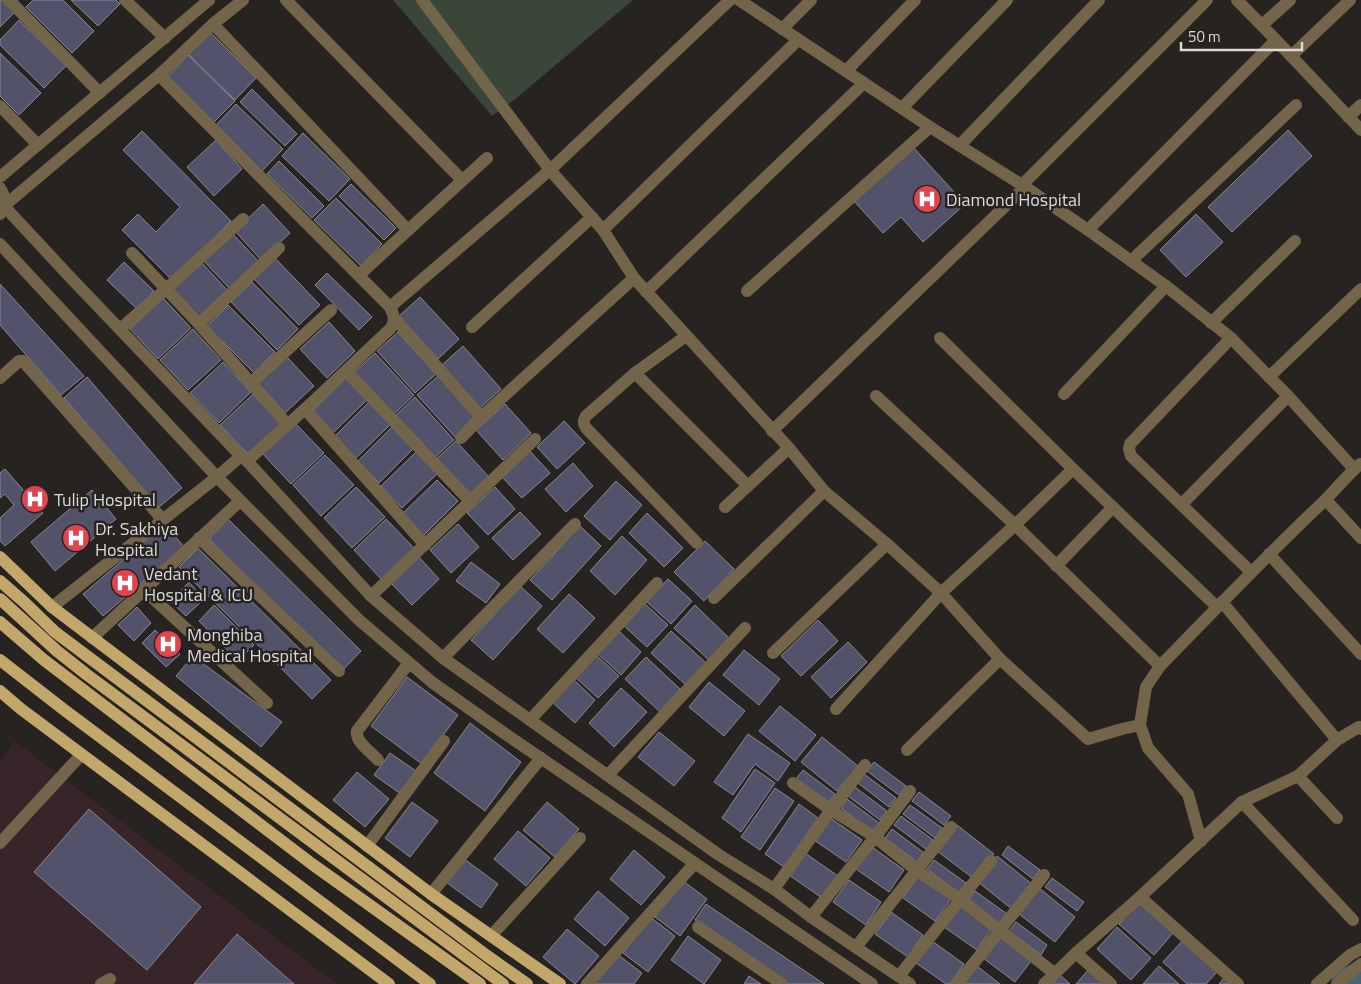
<svg xmlns="http://www.w3.org/2000/svg" width="1361" height="984" viewBox="0 0 1361 984" font-family="'Titillium Web',sans-serif">
<rect width="100%" height="100%" fill="#262321"/>
<!-- industrial -->
<path fill="#38252a" d="M14,741l323,243h-337v-221z"/>
<!-- green -->
<path fill="#3a4639" d="M393,0h240l-119,100 -22,16z"/>
<g fill="none" stroke-linecap="round" stroke-linejoin="round">
<!-- river -->
<path stroke="#496373" stroke-width="29" d="M1346,984l15,-9"/>
</g>
<!-- building -->
<g fill="#53526b" stroke="#88888c">
<path d="M0,0h4l12,11 -16,16z"/>
<path d="M33,0h30l31,31 -22,22 -46,-46z"/>
<path d="M71,0h45l4,4 -22,22z"/>
<path d="M19,20l47,46 -22,22 -44,-43v-5z"/>
<path d="M210,32l46,46 -21,22 -47,-46z"/>
<path d="M0,53l41,40 -22,22 -19,-19z"/>
<path d="M188,55l47,46 -22,22 -46,-46z"/>
<path d="M252,89l45,45 -12,12 -45,-44z"/>
<path d="M236,104l47,45 -21,22 -47,-45z"/>
<path d="M1288,130l24,26 -80,76 -24,-25z"/>
<path d="M142,131l89,90 -59,59 -50,-50 16,-16 18,18 24,-25 -57,-57z"/>
<path d="M303,133l47,46 -21,22 -47,-45z"/>
<path d="M216,140l26,29 -28,27 -27,-29z"/>
<path d="M912,146l53,58 -42,38 -22,-25 -18,16 -30,-33z"/>
<path d="M279,161l45,45 -12,12 -45,-44z"/>
<path d="M351,184l45,44 -12,12 -45,-44z"/>
<path d="M336,198l46,46 -21,22 -47,-46z"/>
<path d="M263,204l27,29 -29,27 -26,-29z"/>
<path d="M1196,214l27,28 -37,35 -26,-27z"/>
<path d="M232,233l27,29 -29,27 -27,-29z"/>
<path d="M274,257l46,48 -21,20 -46,-47z"/>
<path d="M124,262l30,29 -17,18 -30,-29z"/>
<path d="M201,262l27,29 -29,27 -27,-29z"/>
<path d="M327,273l45,44 -13,13 -44,-45z"/>
<path d="M252,282l46,47 -21,21 -46,-48z"/>
<path d="M0,284l84,92 -23,19 -61,-70z"/>
<path d="M420,297l39,42 -21,20 -39,-43z"/>
<path d="M163,298l28,30 -33,31 -28,-30z"/>
<path d="M228,305l47,47 -21,21 -47,-47z"/>
<path d="M329,322l26,29 -28,27 -27,-29z"/>
<path d="M193,329l28,31 -33,30 -28,-30z"/>
<path d="M398,332l38,42 -21,19 -38,-42z"/>
<path d="M463,346l38,43 -21,19 -38,-43z"/>
<path d="M375,353l39,42 -21,20 -39,-43z"/>
<path d="M287,357l27,29 -29,27 -27,-30z"/>
<path d="M223,362l28,30 -32,31 -29,-30z"/>
<path d="M438,376l38,43 -20,19 -39,-43z"/>
<path d="M87,377l95,111 -23,19 -95,-109z"/>
<path d="M347,377l21,22 -35,34 -21,-22z"/>
<path d="M253,394l28,30 -32,31 -29,-30z"/>
<path d="M415,397l39,43 -21,19 -38,-43z"/>
<path d="M370,401l22,22 -36,35 -21,-22z"/>
<path d="M505,404l26,29 -28,27 -27,-30z"/>
<path d="M564,421l21,22 -28,26 -20,-22z"/>
<path d="M295,423l29,30 -33,31 -28,-30z"/>
<path d="M393,426l21,22 -35,35 -21,-22z"/>
<path d="M456,441l33,36 -20,19 -34,-36z"/>
<path d="M529,450l21,23 -28,25 -21,-22z"/>
<path d="M416,452l21,22 -35,34 -21,-22z"/>
<path d="M325,455l29,30 -33,31 -28,-31z"/>
<path d="M573,463l20,23 -27,26 -21,-23z"/>
<path d="M5,469l38,44 -38,33 -5,-5v-23l14,-13 -9,-11 -5,4v-25z"/>
<path d="M437,480l21,21 -35,35 -21,-22z"/>
<path d="M616,481l26,24 -32,35 -26,-24z"/>
<path d="M356,487l29,30 -33,31 -28,-30z"/>
<path d="M495,487l20,22 -27,26 -21,-22z"/>
<path d="M92,490l24,29 -61,52 -24,-29z"/>
<path d="M520,512l21,22 -28,26 -21,-22z"/>
<path d="M647,513l36,35 -19,19 -35,-34z"/>
<path d="M228,519l133,132 -19,20 -133,-132z"/>
<path d="M386,519l29,30 -33,31 -28,-30z"/>
<path d="M165,524l19,23 -81,69 -20,-22z"/>
<path d="M458,524l21,23 -28,26 -21,-23z"/>
<path d="M580,526l21,20 -49,54 -22,-20z"/>
<path d="M622,536l25,24 -32,35 -25,-24z"/>
<path d="M705,541l29,28 -30,32 -30,-29z"/>
<path d="M198,548l133,132 -19,19 -133,-132z"/>
<path d="M419,557l20,22 -27,26 -21,-22z"/>
<path d="M471,562l29,22 -14,19 -30,-22z"/>
<path d="M668,579l24,22 -21,23 -24,-22z"/>
<path d="M189,582l15,17 -18,17 -16,-15z"/>
<path d="M520,586l22,20 -49,54 -22,-20z"/>
<path d="M569,594l26,24 -32,35 -26,-24z"/>
<path d="M644,603l24,22 -21,22 -24,-22z"/>
<path d="M214,605l40,40 -16,16 -39,-40z"/>
<path d="M695,605l34,33 -20,22 -35,-32z"/>
<path d="M137,607l14,16 -17,18 -16,-16z"/>
<path d="M818,620l20,21 -37,35 -20,-20z"/>
<path d="M155,630l25,24 -14,13 -24,-24z"/>
<path d="M618,630l23,22 -20,23 -24,-22z"/>
<path d="M671,631l35,32 -20,22 -35,-32z"/>
<path d="M848,642l19,20 -36,36 -20,-21z"/>
<path d="M744,650l36,29 -21,26 -36,-30z"/>
<path d="M595,654l24,22 -21,22 -24,-22z"/>
<path d="M193,656l89,66 -21,25 -85,-71z"/>
<path d="M646,657l34,32 -20,23 -35,-33z"/>
<path d="M407,677l51,38 -36,49 -51,-38z"/>
<path d="M572,678l23,22 -20,23 -24,-22z"/>
<path d="M709,682l36,29 -21,25 -35,-29z"/>
<path d="M621,688l26,24 -33,35 -25,-24z"/>
<path d="M780,706l36,29 -21,26 -36,-30z"/>
<path d="M470,723l51,39 -36,49 -51,-38z"/>
<path d="M659,732l36,29 -21,25 -36,-29z"/>
<path d="M748,734l42,29 -12,18 -23,-17 -22,31 -19,-13z"/>
<path d="M822,737l36,29 -21,25 -36,-29z"/>
<path d="M390,753l26,18 -15,23 -27,-19z"/>
<path d="M874,762l32,24 -7,9 -32,-24z"/>
<path d="M755,769l20,14 -34,49 -19,-14z"/>
<path d="M803,770l32,24 -7,9 -32,-24z"/>
<path d="M357,772l32,27 -24,28 -32,-27z"/>
<path d="M864,774l32,24 -7,9 -31,-24z"/>
<path d="M855,787l32,24 -7,9 -32,-24z"/>
<path d="M775,788l19,13 -34,49 -19,-13z"/>
<path d="M919,792l32,24 -7,9 -32,-24z"/>
<path d="M847,799l32,24 -7,9 -31,-24z"/>
<path d="M412,802l26,19 -28,36 -25,-19z"/>
<path d="M547,802l32,27 -24,28 -32,-27z"/>
<path d="M799,804l19,14 -34,49 -19,-13z"/>
<path d="M910,805l32,23 -7,10 -32,-24z"/>
<path d="M89,809l112,98 -54,63 -113,-98z"/>
<path d="M901,816l32,24 -7,9 -32,-24z"/>
<path d="M829,817l33,23 -16,22 -32,-22z"/>
<path d="M957,825l37,29 -20,25 -37,-28z"/>
<path d="M892,829l32,24 -7,9 -32,-24z"/>
<path d="M518,831l32,27 -24,28 -32,-27z"/>
<path d="M1008,846l32,24 -7,9 -31,-24z"/>
<path d="M872,847l32,23 -15,22 -33,-23z"/>
<path d="M634,850l31,27 -24,28 -31,-26z"/>
<path d="M805,853l33,23 -16,22 -33,-23z"/>
<path d="M997,856l36,29 -20,25 -36,-29z"/>
<path d="M463,858l35,26 -17,24 -35,-26z"/>
<path d="M934,860l32,23 -7,10 -32,-24z"/>
<path d="M918,876l33,23 -16,22 -32,-23z"/>
<path d="M1052,878l32,24 -7,9 -32,-24z"/>
<path d="M682,880l25,19 -27,37 -25,-19z"/>
<path d="M849,880l32,22 -15,23 -33,-23z"/>
<path d="M1039,888l36,29 -20,25 -36,-28z"/>
<path d="M598,891l31,27 -24,28 -31,-27z"/>
<path d="M975,891l32,23 -7,10 -32,-24z"/>
<path d="M1139,902l34,31 -19,22 -35,-31z"/>
<path d="M706,904l118,80h-35l-94,-64z"/>
<path d="M960,905l32,23 -15,22 -33,-23z"/>
<path d="M891,912l32,23 -15,22 -33,-23z"/>
<path d="M650,917l25,19 -27,36 -25,-19z"/>
<path d="M1016,922l31,23 -6,10 -32,-24z"/>
<path d="M1117,927l34,31 -20,22 -34,-31z"/>
<path d="M567,929l32,27 -24,28 -32,-27z"/>
<path d="M237,934l57,50h-100z"/>
<path d="M688,936l33,24 -17,24 -33,-24z"/>
<path d="M1000,937l31,24 -16,21 -32,-24z"/>
<path d="M1183,940l34,32 -11,12h-19l-24,-22z"/>
<path d="M932,941l32,23 -14,20h-4l-30,-21z"/>
<path d="M617,954l25,19 -8,11h-40z"/>
<path d="M977,966l23,18h-37z"/>
<path d="M1159,966l20,18h-36z"/>
<path d="M1089,969l17,15h-30z"/>
<path d="M1058,973l12,11h-21z"/>
<path d="M749,976l12,8h-17z"/>
<path d="M1224,978l7,6h-12z"/>
</g>
<g fill="none" stroke-linecap="round" stroke-linejoin="round">
<!-- minor -->
<g stroke="#736549" stroke-width="12">
<path d="M9,0l91,93"/>
<path d="M125,0l40,38"/>
<path d="M243,0l-30,24 -54,51 -155,131 65,70 172,180 6,5 124,135 72,62 276,197 55,34 37,28 99,67"/>
<path d="M286,0l176,180"/>
<path d="M422,0l128,170 53,60 31,48 155,170 35,43 63,53 54,49 59,66 88,80 34,-10 18,-4"/>
<path d="M739,0l191,127 92,58 66,45 78,56 65,52 57,58 66,73"/>
<path d="M1237,0l39,40 85,90"/>
<path d="M213,24l195,206"/>
<path d="M1262,25l28,-25"/>
<path d="M782,29l29,-29"/>
<path d="M1291,56l59,-56"/>
<path d="M846,71l69,-71"/>
<path d="M159,75l231,232c4,8 6,14 0,22l-85,80 -58,52"/>
<path d="M0,106l38,39"/>
<path d="M902,108l105,-108"/>
<path d="M1348,117l13,-12"/>
<path d="M960,145l139,-145"/>
<path d="M0,177l209,-177"/>
<path d="M1022,185l185,-185"/>
<path d="M0,188c6,9 6,17 0,26"/>
<path d="M603,230l195,-190"/>
<path d="M1088,230l188,-190"/>
<path d="M0,244l217,233 142,143 74,63 71,50 368,251"/>
<path d="M132,253l67,71 89,101"/>
<path d="M1131,261l165,-156"/>
<path d="M359,275l128,-117"/>
<path d="M747,291l183,-164"/>
<path d="M646,292l218,-209"/>
<path d="M390,307l160,-137 180,-170"/>
<path d="M395,319l86,98"/>
<path d="M1211,323l84,-82"/>
<path d="M199,324l80,-76"/>
<path d="M472,327l120,-110"/>
<path d="M120,329l46,-40 77,-70"/>
<path d="M686,336l-51,37 -49,43c-3,5 -3,7 0,12l111,115"/>
<path d="M940,338l133,131"/>
<path d="M1231,338l-101,106 -1,5 2,7 120,116"/>
<path d="M346,371l125,131"/>
<path d="M635,373l113,113"/>
<path d="M1269,377l92,-88"/>
<path d="M0,378l19,-17h4l140,159"/>
<path d="M251,383l80,-73"/>
<path d="M1064,394l102,-108"/>
<path d="M876,396l139,129 145,141"/>
<path d="M305,409l120,136"/>
<path d="M772,431l253,-244"/>
<path d="M461,438l20,-21 153,-139"/>
<path d="M1326,500l35,38"/>
<path d="M1182,504l106,-108"/>
<path d="M725,507l64,-59"/>
<path d="M199,538l140,133"/>
<path d="M1269,554l92,100"/>
<path d="M1056,566l57,-59"/>
<path d="M144,590l123,113"/>
<path d="M371,596l164,-157"/>
<path d="M714,598l110,-107"/>
<path d="M1222,602l115,138"/>
<path d="M52,607l165,-130 24,-21"/>
<path d="M92,638l148,-137"/>
<path d="M773,653l114,-109"/>
<path d="M443,658l132,-134"/>
<path d="M836,709l105,-116 74,-68 58,-56 144,138"/>
<path d="M530,720l127,-137"/>
<path d="M907,750l93,-91"/>
<path d="M378,760c-7,-8 -23,-18 -21,-29l52,-68"/>
<path d="M608,775l137,-147"/>
<path d="M1298,776l39,42"/>
<path d="M793,783l38,27 44,27 41,33 44,29 94,74"/>
<path d="M1242,802l111,118"/>
<path d="M1201,841l-13,-47 -40,-46 -8,-23 6,-38 14,-21c53,-54 105,-109 160,-161 14,-13 26,-29 40,-41"/>
<path d="M0,843l81,-88"/>
<path d="M367,846l77,-105"/>
<path d="M774,889l57,-79 34,-45"/>
<path d="M431,894l110,-136"/>
<path d="M1140,897l98,87"/>
<path d="M811,917l64,-80 35,-46"/>
<path d="M698,927l84,57"/>
<path d="M491,936l89,-98"/>
<path d="M856,947l95,-120"/>
<path d="M1076,953l35,31"/>
<path d="M899,976l92,-115"/>
<path d="M101,984l9,-5"/>
<path d="M587,984l108,-121"/>
<path d="M957,984l87,-109"/>
<path d="M1044,984l32,-31 64,-56 102,-95 56,-26 39,-36 22,-13 2,2"/>
<path d="M1317,984l33,-29 11,-6"/>
<path d="M1337,984l24,-20"/>
</g>
<!-- major -->
<g stroke="#c2a66a" stroke-width="12">
<path d="M0,557l52,50 379,287 129,90"/>
<path d="M0,581l24,21 31,30 431,323 41,29"/>
<path d="M0,599l57,52 29,23 417,310"/>
<path d="M0,622l44,38 268,204 168,120"/>
<path d="M0,660l63,49 367,275"/>
<path d="M0,691l21,18 368,275"/>
</g>
</g>
<!-- icons -->
<defs>
<g id="hospital-disc" transform="scale(1.4375)"><circle r="9.5" fill="#e0444e" stroke="#262321"/><path d="M-5-5h3v3.5h4V-5h3V5h-3V1.5h-4V5h-3Z" fill="#fff"/></g>
</defs>
<g fill-rule="evenodd">
<use href="#hospital-disc" x="927" y="199"/>
<use href="#hospital-disc" x="35" y="499"/>
<use href="#hospital-disc" x="76" y="538"/>
<use href="#hospital-disc" x="125" y="583"/>
<use href="#hospital-disc" x="168" y="644"/>
</g>
<g text-anchor="middle" dominant-baseline="central" stroke-width="5" stroke-linejoin="round" paint-order="stroke">
<!-- poi labels -->
<g font-size="18" fill="#dbdad8" stroke="#262321" text-anchor="start">
<text x="946" y="199">Diamond Hospital</text>
<text x="54" y="499">Tulip Hospital</text>
<text x="95" y="528">Dr. Sakhiya<tspan x="95" dy="21">Hospital</tspan></text>
<text x="144" y="573">Vedant<tspan x="144" dy="21">Hospital &amp; ICU</tspan></text>
<text x="187" y="634">Monghiba<tspan x="187" dy="21">Medical Hospital</tspan></text>
</g>
</g>
<!-- scale -->
<path d="M1181 42v8h121v-8" fill="none" stroke="#dbdad8" stroke-width="2.5"/>
<text x="1188" y="42" font-size="15" fill="#dbdad8" stroke="#262321" stroke-width="4" paint-order="stroke">50 m</text>
</svg>
